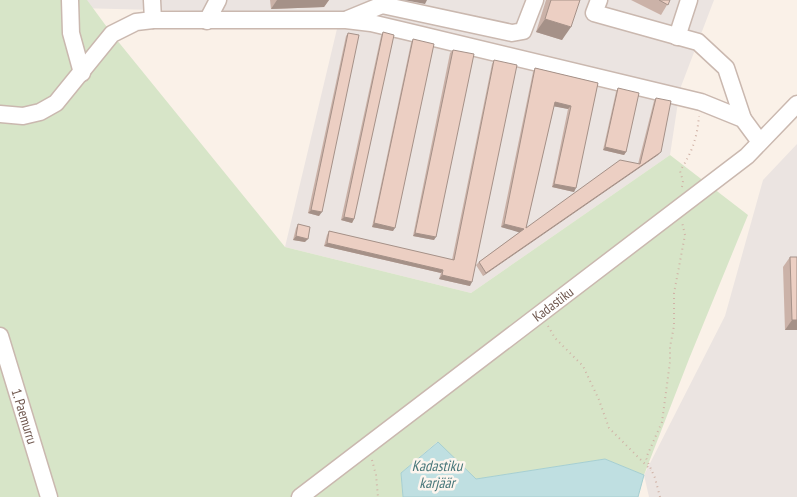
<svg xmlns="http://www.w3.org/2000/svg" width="797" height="497" viewBox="0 0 797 497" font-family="'PT Sans Narrow',sans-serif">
<rect width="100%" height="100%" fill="#faf1e8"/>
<!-- industrial -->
<g fill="#ebe4e1">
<path d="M76,0h638l-34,89 -10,66 -199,138 -186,-46 56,-235 -10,-1 -94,1 -161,-4z"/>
<path d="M797,144v353h-148l-5,-22 81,-159 38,-136z"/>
</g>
<!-- green -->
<path fill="#d7e5c8" d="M0,0h87l25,34 173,213 186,46 199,-138 78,60 -59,144 -45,116 -39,-16 -129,20 -39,-37 -36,31 2,24h-403z"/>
<!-- water -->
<path fill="#bfdfe1" stroke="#a6cfd1" d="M438,442l38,37 129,-20 39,16 -6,22h-235l-2,-24z"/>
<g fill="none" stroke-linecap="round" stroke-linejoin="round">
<!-- minor casing -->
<g stroke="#cab8af" stroke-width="19">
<g id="minor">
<path d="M70,0l1,33 11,40"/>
<path d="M152,0l1,20"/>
<path d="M599,0l-5,13 104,29 28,26 17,51"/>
<path d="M348,19l34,-14 130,28 11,-2 12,-31"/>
<path d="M207,21l11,-21"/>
<path d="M677,37l12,-37"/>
<path d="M0,114l23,2 17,-4 16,-9 56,-69 24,-12 17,-2h193l25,3 34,8 296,71 42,17 17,23"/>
<path id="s1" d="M0,336l49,161"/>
<path id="s2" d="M300,497l447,-341 50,-52"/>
</g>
</g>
<!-- path -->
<g stroke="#d0b2a6" stroke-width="2" stroke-dasharray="1 4" stroke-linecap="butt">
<path d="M682,187l1,-6 -3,-10c12,-19 17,-32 19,-55"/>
<path d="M548,326l7,12 28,28 16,34 10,28 42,42"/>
<path d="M372,460l4,15 2,22"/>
<path d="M660,497l-5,-19 -9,-20 16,-36 8,-60v-15l4,-21v-33l11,-58 -3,-13"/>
</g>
<!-- minor -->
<use href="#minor" stroke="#fff" stroke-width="16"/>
</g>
<!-- wall -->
<g fill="#cbb2a8">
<path d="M270,0h59l-5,7 -53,2z"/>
<path d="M546,0h34l-18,40 -26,-8z"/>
<path d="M631,0h39l-9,15z"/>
<path d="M383,32l-29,187 -2,4 -11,-3 40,-184z"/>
<path d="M348,33l-29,183 -11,-3 38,-177z"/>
<path d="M413,39l-20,192 -21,-4 39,-184z"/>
<path d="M453,50l-19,190 -21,-4 37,-183z"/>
<path d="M494,60l-24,226 -31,-7 2,-6 -117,-27 3,-11 2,-4 123,29 40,-196z"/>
<path d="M535,68l63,15 -24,109 -22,-5 16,-78 -14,-3 -28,122 112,-64 16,-63 2,-3 2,57 -175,121 -7,-11 3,-3 41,-30 -19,-5 32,-155z"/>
<path d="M618,88l8,64 -2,3 -21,-5 13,-58z"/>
<path d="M298,224l7,18 -12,-2 3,-12z"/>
<path d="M790,257h7v73h-12l-2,-63z"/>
</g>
<!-- shaded-wall -->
<g fill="#a59188">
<path d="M277,0h52l-5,7 -53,2z"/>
<path d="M404,0h23l-2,4z"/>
<path d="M545,19l26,8 -9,13 -26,-8z"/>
<path d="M555,102l16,4 -3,3 -16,-3z"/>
<path d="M605,147l21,5 -2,3 -21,-5z"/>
<path d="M661,152l-3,3 -175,121 3,-3z"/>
<path d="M554,184l22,4 -2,4 -22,-5z"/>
<path d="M311,210l11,2 -3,4 -11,-3z"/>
<path d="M344,217l10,2 -2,4 -11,-3z"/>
<path d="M374,223l21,5 -2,3 -21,-4z"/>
<path d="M504,224l20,5 -3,4 -20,-6z"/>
<path d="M415,233l21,4 -2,3 -21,-4z"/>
<path d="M296,236l12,3 -3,3 -12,-2z"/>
<path d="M327,243l116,27 -2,3 -117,-27z"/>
<path d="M442,275l30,7 -2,4 -31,-7z"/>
<path d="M792,320h5v10h-12z"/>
</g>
<!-- building -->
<g fill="#eccfc3" stroke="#a59188">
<path d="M551,0h29l-9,27 -26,-8z"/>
<path d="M659,0h11l-2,5z"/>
<path d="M383,32l11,3 -40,184 -10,-2z"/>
<path d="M348,33l11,2 -37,177 -11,-2z"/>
<path d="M413,39l21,5 -39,184 -21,-5z"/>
<path d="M453,50l21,4 -38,183 -21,-4z"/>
<path d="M494,60l23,5 -45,217 -30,-7 1,-5 -116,-27 2,-12 125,29z"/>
<path d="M535,68l63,15 -22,105 -22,-4 17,-78 -16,-4 -29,126 94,-68 20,4 16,-66 15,3 -10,51 -175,121 -7,-11 45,-33 -20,-5z"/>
<path d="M618,88l21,5 -13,59 -21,-5z"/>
<path d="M298,224l12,3 -2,12 -12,-3z"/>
<path d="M790,257h7v63h-5z"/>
</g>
<g text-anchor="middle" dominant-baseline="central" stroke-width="5" stroke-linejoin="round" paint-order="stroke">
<!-- street labels -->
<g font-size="14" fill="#70584f" stroke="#fdf5ee">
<text stroke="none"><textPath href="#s2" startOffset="318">Kadastiku</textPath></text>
<text stroke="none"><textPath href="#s1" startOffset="84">1. Paemurru</textPath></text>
</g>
<!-- water labels -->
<g font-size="15" font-style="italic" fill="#48777a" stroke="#fdf5ee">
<text x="437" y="465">Kadastiku<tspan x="437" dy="17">karjäär</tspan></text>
</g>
</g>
</svg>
